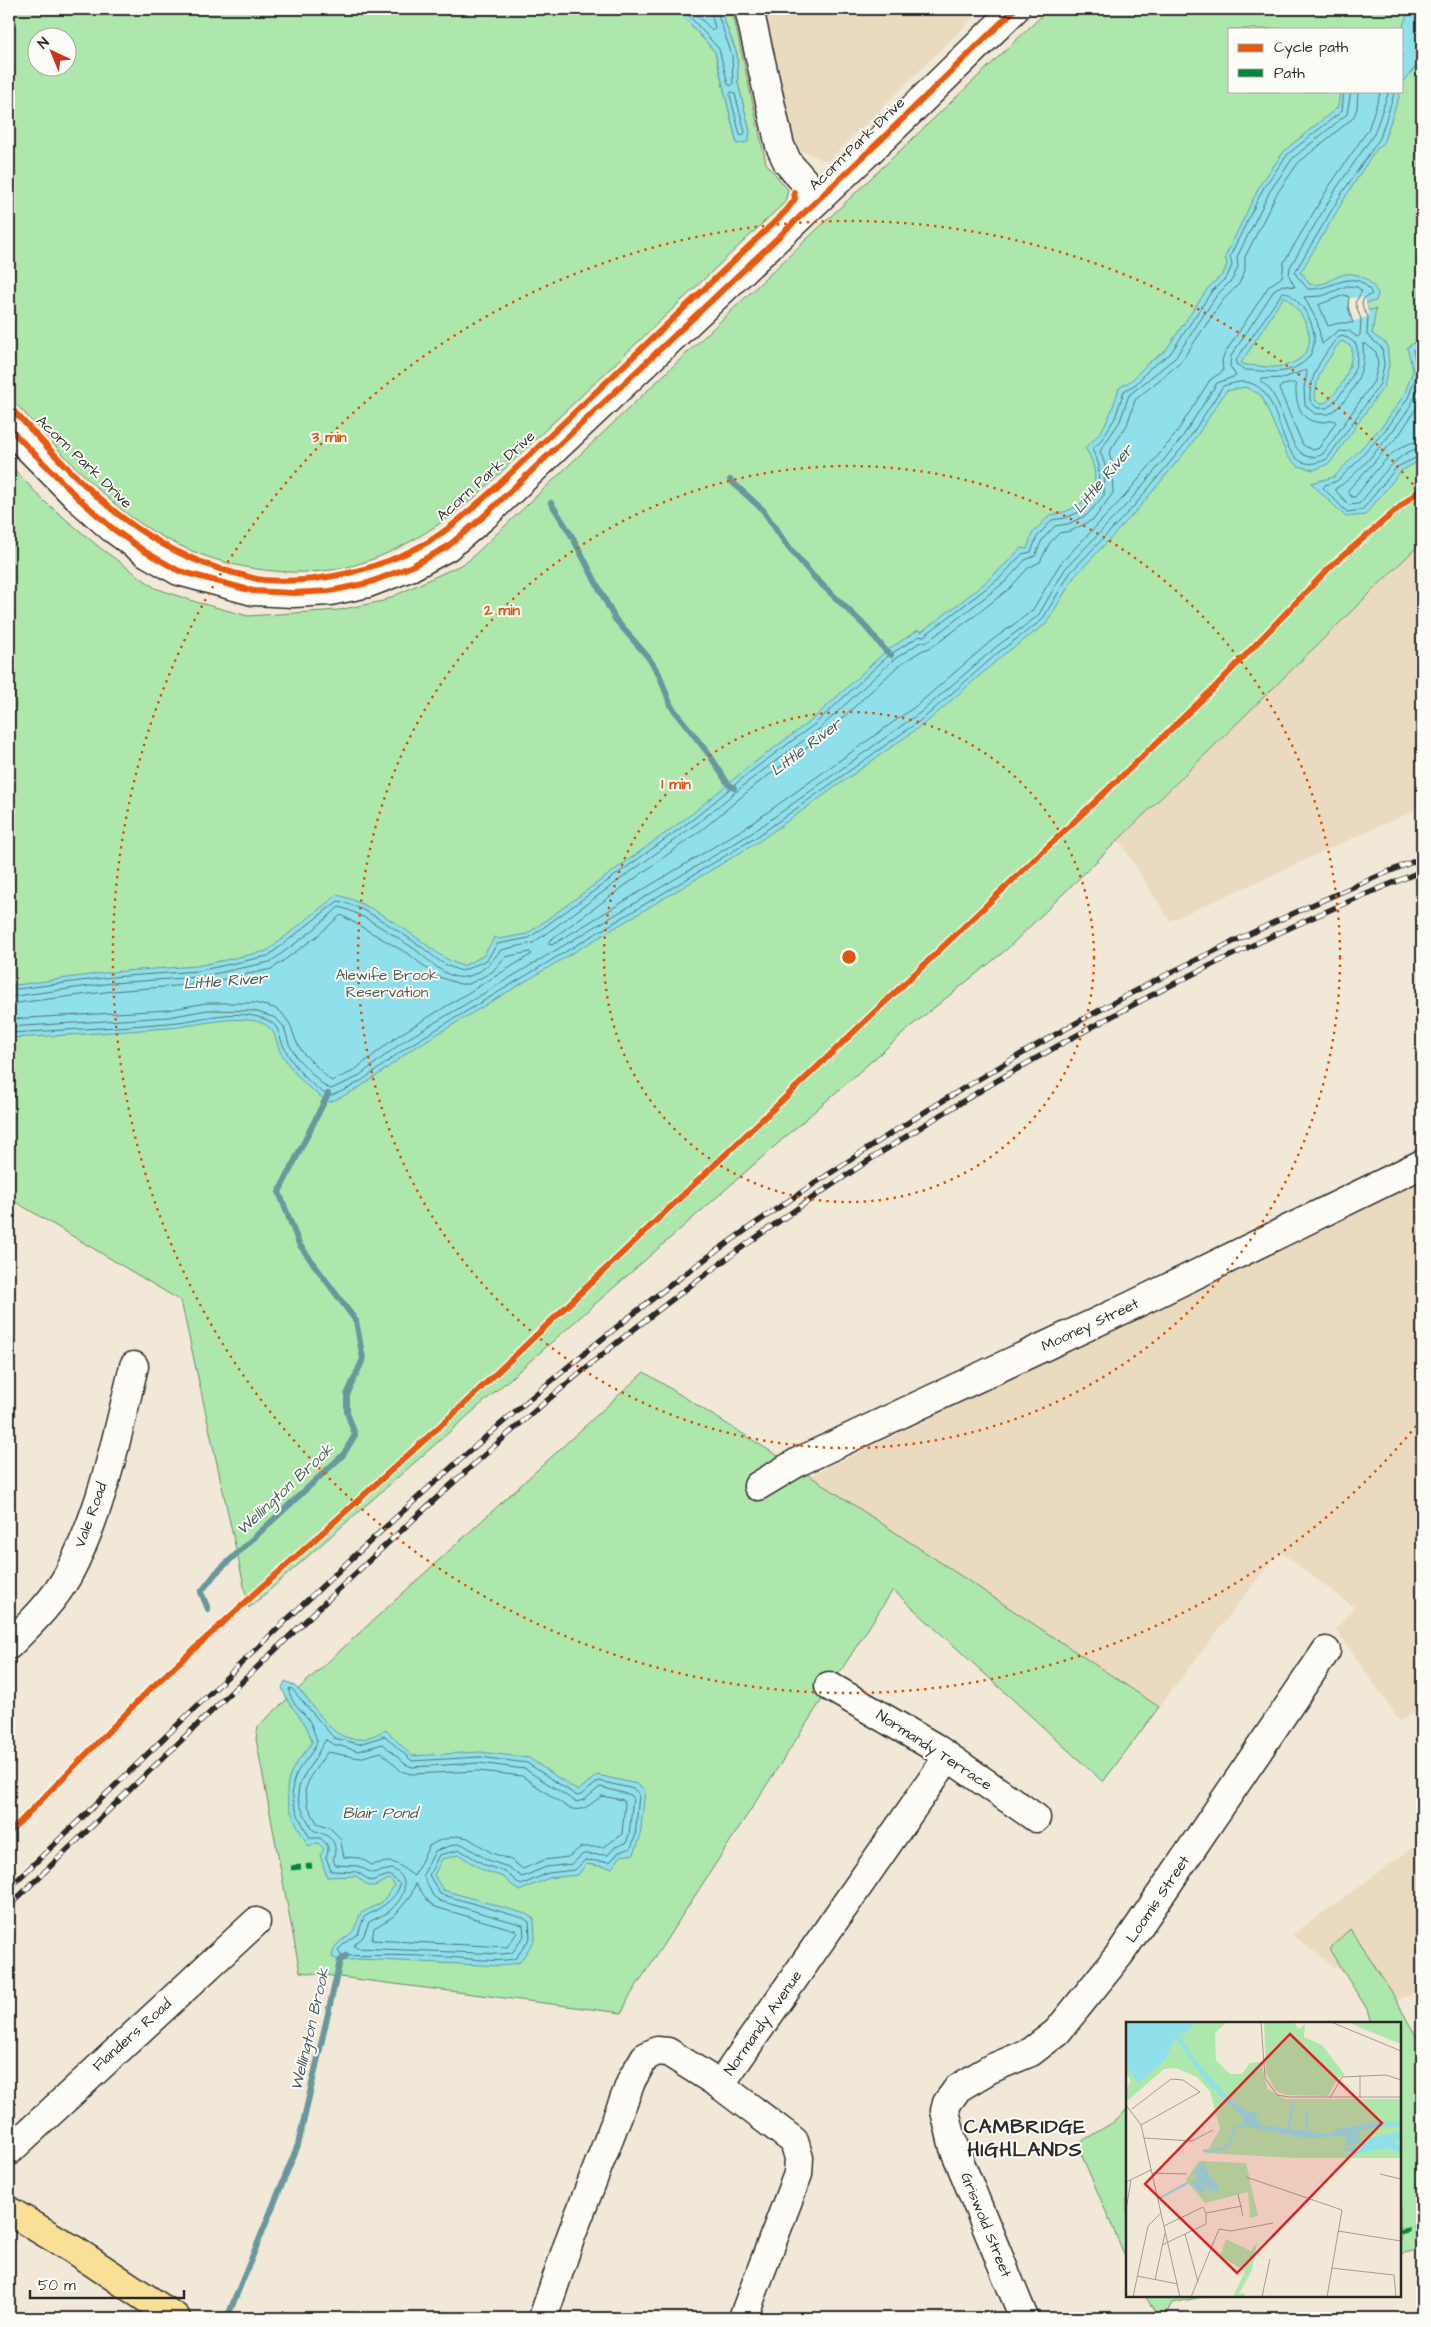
<svg xmlns="http://www.w3.org/2000/svg" width="1431" height="2327" viewBox="0 0 1431 2327" font-family="'Architects Daughter',sans-serif">
<rect width="100%" height="100%" fill="#f2e8d7"/>
<filter id="ink" filterUnits="userSpaceOnUse"><feTurbulence type="fractalNoise" baseFrequency=".02" numOctaves="2"/><feDisplacementMap in="SourceGraphic" scale="10" xChannelSelector="R" yChannelSelector="G"/><feConvolveMatrix kernelMatrix="1 2 1 2 8 2 1 2 1" color-interpolation-filters="sRGB"/></filter>
<g filter="url(#ink)">
<!-- built -->
<g fill="#eadac0">
<path d="M732,9h250l-155,153 -68,-30z"/>
<path d="M1422,542v265l-252,114 -51,-81z"/>
<path d="M1422,1180v536l-4,-6 -18,11 -64,-92 18,-22 -75,-56 -120,156 -349,-231z"/>
<path d="M1422,1841v148l-36,16 -94,-70z"/>
</g>
<!-- green -->
<g fill="#ade7ac" stroke="#6c896c" fill-rule="evenodd">
<path d="M9,9h668l38,43 22,92 13,-12 -12,-49 -1,-29 -17,-45h12l34,154 22,27 -3,12 -310,295c-39,32 -92,66 -144,73 -69,9 -141,-11 -197,-51 -44,-32 -87,-83 -125,-122zM38,38h30v30h-30z"/>
<path d="M1049,9h373v533l-416,408 -91,73 -666,585 -68,-307 -172,-103v-734l35,37 55,46 56,41 41,14 52,14 91,-6 44,-9 84,-39zM1230,29h172v62h-172z"/>
<path d="M644,1372l166,104 349,231 -56,75 -210,-192 -265,409 -6,14 -322,-41 -44,-233 2,-13z"/>
<path d="M1350,1929l40,60 32,58v202l-22,5v-231h-29l-4,-14 -38,-60z"/>
<path d="M1127,2109v152l-50,-117 40,-24z"/>
<path d="M1145,2296h62l-35,7 -8,15h-5z"/>
</g>
<!-- water -->
<g fill="#8fe0ea" stroke="#67989e" fill-rule="evenodd">
<path d="M677,9h43l17,45 1,29 12,49 -2,10 -11,2 -22,-92z"/>
<path d="M1409,9h13v51l-18,20 -2,7v-58z"/>
<path d="M1340,91h61l-17,50 -12,14 -26,41 -46,77 3,1 6,10c19,2 18,-4 33,-9 15,-5 31,6 36,19l-2,7 -10,2 2,7 8,-1 -4,25 15,10 2,21 -5,21 -54,77 -16,7 -16,-4 -10,-9 -27,-62 -16,-8 -19,4 -36,55 -52,63 -64,68 -28,47 -43,31 -75,66 -170,121 -349,209c-27,21 -47,38 -79,51 -21,-11 -39,-31 -50,-51 -4,-8 -4,-18 -11,-24 -22,-17 -76,0 -101,1 -53,4 -106,8 -159,10v-52l102,-14 86,-6 70,-15 70,-56c29,7 59,28 83,45 17,12 22,19 43,26l20,-10 12,-19 4,2 28,-5 166,-121 54,-45 65,-48 74,-69 32,-21 3,2c37,-28 68,-49 100,-84l6,1 5,-15 18,-19c26,-3 52,-20 43,-50 -1,-6 -5,-12 -8,-18 20,-14 27,-36 34,-59l13,-8 15,-16 19,-14 42,-62 15,-14 4,-10 -2,-7 35,-72 25,-35 53,-43zM1284,296c25,20 42,60 -1,70 -12,3 -26,-1 -38,-1l-4,-2zM1342,341l10,6c0,23 -10,41 -27,56h-6l-4,-3c0,-19 6,-31 17,-46 3,-5 5,-10 10,-13z"/>
<path d="M1422,339v120l-21,12 -36,44 -19,2 -35,-34 23,-6 50,-53 20,-29 9,-24 -6,-24z"/>
<path d="M285,1681c29,10 38,61 75,58 8,0 18,-6 26,-9l26,26 68,-4 49,6 49,33 19,-16 40,9 8,6 -5,48 -6,16 -13,2 -9,12 -26,-4 -8,11 -29,3 -30,13 -16,-14 -20,-7 -24,-15 -17,4 -8,16 9,15 83,24 8,5 1,20 -15,23 -19,4 -142,-7 -19,2 -8,-4c2,-15 11,-16 20,-25 4,-4 6,-14 9,-19l20,-10 14,-18 -6,-6 -14,7h-6l-13,-10 -29,1 -7,-22 4,-6 -6,-6 -10,3c-13,-25 -31,-51 -14,-79 5,-9 13,-16 18,-25 -2,-6 -4,-14 -8,-19 -8,-12 -17,-20 -22,-35z"/>
</g>
<!-- pier -->
<path fill="#f2e8d7" d="M1365,297l4,19 -17,6 -4,-24z"/>
<g fill="none" stroke-linecap="round" stroke-linejoin="round">
<!-- shore -->
<g stroke="#537377" stroke-width="1">
<path d="M683,9l36,40 9,35 3,2 2,-3 -1,-28 -16,-46"/>
<path d="M691,9l22,22 2,-3 -5,-19"/>
<path d="M1358,91l-1,18 -4,9 -55,45 -22,32 -31,62v13l-6,14 -16,16 -43,63 -45,37 -8,25 -18,28 3,11 1,29 -19,26 -23,12 -12,2 -10,11 -9,18 -12,6 -18,20 -33,26 -45,33 -11,4 -23,15 -74,69 -66,48 -54,45 -155,113v3l3,1 196,-119 168,-120 75,-65 41,-30 28,-47 64,-67 51,-62 35,-55 13,-9 -1,-11 3,-7 44,-67 13,-9 2,-15 46,-77 38,-55 13,-39"/>
<path d="M732,92l3,2 10,38 -2,4 -3,-1 -10,-40z"/>
<path d="M1347,286l10,1 5,4 -7,12 6,16 -1,16 -3,2 -8,-6 -10,-1 -17,14 -5,-23 -13,-24 18,-1z"/>
<path d="M1283,292c6,0 8,4 13,8 18,17 29,52 2,66 -17,10 -35,4 -53,4l-9,-6 1,-5z"/>
<path d="M1345,295l4,2 -1,10 5,16h-14l-11,3 -9,-21z"/>
<path d="M1341,336l7,2 8,6c6,24 -11,49 -29,64h-10l-7,-7c-1,-21 7,-34 18,-51 5,-6 6,-10 13,-14z"/>
<path d="M1363,344h3l10,8 2,13 -4,16 -51,73c-38,19 -35,-58 -62,-72v-3l22,-1 23,-8 1,3 -3,15 1,17 10,9h14c17,-10 32,-34 34,-54 1,-5 0,-11 0,-16z"/>
<path d="M1422,344l-9,6 5,21 -10,27 -20,29 -35,39 -16,15 -12,4 -2,3 24,24 15,-2 35,-43 25,-12"/>
<path d="M1422,378c-2,7 -5,14 -8,21 -10,21 -58,80 -78,89v3l13,14 10,-1c17,-18 36,-54 63,-56"/>
<path d="M1294,383l2,2c-1,25 9,44 37,35l3,2 -17,26 -6,2 -10,-5 -24,-56 2,-3z"/>
<path d="M1422,399l-23,36 -51,55v3l4,4h3c18,-21 37,-55 67,-56"/>
<path d="M9,990l103,-13 86,-6 70,-15 70,-55c25,5 57,28 78,42 19,13 22,21 46,28l25,-11 10,-16 32,-6 167,-121 54,-45 65,-48 74,-69 29,-18 6,-1 77,-59 21,-23 9,-2 6,-15 15,-17 13,-2 19,-8 14,-19 1,-26 -7,-16 8,-7 15,-24 9,-27 12,-7 14,-16 20,-14 42,-63 15,-14 5,-12 -2,-9 34,-69 24,-33 54,-43 2,-20"/>
<path d="M9,997l103,-14 87,-6 71,-15 42,-31 27,-24c21,5 56,29 74,41 15,10 32,32 52,29 17,-3 26,-15 36,-27l32,-7 166,-121 55,-45 65,-48 74,-69 26,-17 9,-2 77,-59 20,-22 10,-4 7,-16 13,-14 13,-2 19,-9 17,-20 1,-30 -5,-14 20,-30 9,-26 46,-37 42,-63 15,-15 6,-13 -1,-10 33,-66 23,-33 54,-44 4,-23"/>
<path d="M9,1004l104,-13 87,-7 72,-15 44,-32 25,-22 69,40 26,21 24,8h9l23,-12 13,-15 25,-5 2,2 -133,81 -47,37 -21,9 -28,-28 -7,-12 -6,-17 -8,-11 -8,-5 -19,-5h-49l-38,7 -159,9"/>
<path d="M9,1027l160,-10 38,-7 47,1 22,7 8,9 5,17 8,14 27,28 7,3 25,-11 48,-37 348,-208 169,-121 75,-65 42,-31 27,-47 64,-67 52,-63 36,-56 19,-7 -6,-10 1,-10 44,-67 8,-4 12,2 -6,-11 1,-9 46,-78 38,-55 15,-43"/>
<path d="M9,1033c53,-3 106,-5 159,-10 32,-2 70,-17 101,-2 11,5 10,17 15,26 8,18 28,41 46,49 30,-10 52,-31 77,-49l348,-209 170,-121 74,-65 43,-32 28,-47 64,-67 52,-63 37,-57c7,-2 17,-5 23,-4 44,7 26,103 81,77l53,-75 4,-19 -2,-17 -15,-13 1,-19 -4,-5 -2,-8 2,-5 8,-4c-16,-30 -39,-3 -64,-5l-11,-13 -2,-4 47,-79 38,-55 15,-47"/>
<path d="M292,1689l42,49 25,6 26,-8 27,25 67,-4 48,6 50,33 4,-1 18,-14 35,8 5,5 -4,43 -4,11 -12,4 -9,10 -25,-2 -10,10 -27,3 -27,12 -16,-13 -20,-7 -25,-15 -21,5 -10,20 11,19 83,24 6,4 1,16 -14,20c-16,6 -55,-1 -74,-1 -34,-2 -68,-2 -101,-1l-3,-6 8,-8 12,-8 6,-17c14,-8 32,-16 36,-33l-11,-9 -18,6 -14,-9 -26,-1 -5,-14c4,-9 2,-13 -6,-19h-10c-12,-22 -27,-47 -10,-70 6,-9 15,-17 17,-27 -2,-6 -4,-13 -7,-19 -6,-11 -21,-19 -21,-33z"/>
<path d="M326,1740l7,4 25,7 25,-7 22,20 7,3 67,-4 46,6 51,33 8,-2 16,-13 31,8 2,2 -4,38 -3,8 -11,4 -7,8 -25,-1 -11,10 -26,3 -24,10 -14,-10 -20,-7 -26,-16h-6l-21,7 -12,24 10,21 7,5 83,24 1,11 -12,17 -10,1 -146,-6 -2,-3 9,-8 6,-15c6,-3 12,-6 18,-9 16,-12 27,-34 5,-44l-20,4 -14,-7 -23,-1c-3,-7 0,-8 0,-15 1,-13 -14,-17 -22,-20 -19,-33 -21,-38 1,-70 4,-6 8,-16 12,-20z"/>
<path d="M328,1752l31,6 22,-6 20,19 10,3 68,-3 43,5 45,31c15,7 23,-3 35,-11l21,4 2,3 -3,31 -18,13h-23l-13,10 -24,3 -21,9 -12,-9 -19,-7 -24,-15 -11,-2 -19,5 -9,5 -15,30c-18,-12 -17,-18 -42,-11l-12,-7 -16,-1 -4,-19 -11,-11 -12,-4 -9,-17 -3,-15 5,-14z"/>
<path d="M416,1884l12,17 7,6 80,23 2,3 -10,14 -135,-7 2,-12 20,-12 16,-19z"/>
</g>
<!-- stream -->
<g stroke="#67989e" stroke-width="6">
<path d="M730,480l33,30 23,34 27,32 51,49 22,26 5,4"/>
<path d="M551,503l22,35 42,81 33,38 11,17 12,32 40,51 17,27 6,4"/>
<path d="M208,1609l-7,-17 15,-19 127,-118 12,-20 -8,-23v-17l16,-36 -7,-38 -57,-77 -20,-52 49,-98"/>
<path d="M227,2318l71,-173 42,-184 6,-5"/>
</g>
<!-- minor casing -->
<g stroke="#2b2b2b" stroke-width="31">
<g id="minor">
<path d="M749,9l31,137 8,17 31,35"/>
<path d="M9,428l68,69 35,31 32,23 35,20 74,20 40,2 37,-2 38,-8 42,-16 37,-20 37,-31 400,-379 131,-128"/>
<path d="M758,1486l40,-24 335,-157 289,-141"/>
<path d="M9,1645c21,-21 44,-43 59,-70 34,-64 49,-138 66,-209"/>
<path d="M829,1686l105,61 102,71"/>
<path d="M720,2085l74,56 5,17 -1,16 -55,144"/>
<path d="M9,2151l247,-229"/>
<path d="M543,2318l28,-82 61,-157 13,-22 12,-6 11,1 52,33 228,-328"/>
<path d="M1024,2318l-70,-170 -9,-37 2,-8 11,-15 32,-19 41,-17 26,-20 63,-78 206,-303"/>
</g>
</g>
<!-- major casing -->
<g stroke="#2b2b2b" stroke-width="31">
<path id="major" d="M9,2211l65,39 102,68"/>
</g>
<!-- minor -->
<use href="#minor" stroke="#fdfcf7" stroke-width="28"/>
<!-- major -->
<use href="#major" stroke="#fadf96" stroke-width="28"/>
<!-- rail casing -->
<g stroke="#2b2b2b" stroke-width="5.5">
<g id="rail">
<path d="M9,1888c217,-208 428,-425 668,-608 49,-37 100,-72 152,-106 186,-125 385,-232 593,-316"/>
<path d="M9,1906c87,-84 175,-168 262,-252 105,-101 210,-200 322,-292 249,-203 531,-371 829,-491"/>
</g>
</g>
<!-- rail -->
<use href="#rail" stroke="#fdfcf7" stroke-width="4" stroke-dasharray="11" stroke-linecap="butt"/>
<!-- quiet -->
<g stroke="#00873e" stroke-width="5" stroke-dasharray="10 5" stroke-linecap="butt">
<path d="M291,1868l21,-2"/>
<path d="M1400,2232l22,-6"/>
</g>
<!-- cycleway casing -->
<g stroke="#fdfcf7" stroke-width="9">
<g id="cycleway">
<path d="M9,406c36,38 72,80 114,112 34,26 70,44 111,55 10,2 20,6 30,7 57,4 114,-10 164,-38 24,-14 44,-34 65,-52l293,-279 9,-12 -1,-7"/>
<path d="M9,428l68,69 35,31 32,23 35,20 74,20 40,2 37,-2 38,-8 42,-16 37,-20 37,-31 400,-379 131,-128"/>
<path d="M9,1833l141,-144 312,-283 751,-717 118,-123 91,-78"/>
</g>
</g>
<!-- cycleway -->
<use href="#cycleway" stroke="#e8590c" stroke-width="6"/>
</g>
</g>
<!-- distance rings -->
<g fill="none" stroke="#df570e" stroke-width="2.5" stroke-dasharray="2.5 5">
<circle cx="849" cy="957" r="245"/>
<circle cx="849" cy="957" r="491"/>
<path d="M1421 1420A736 736 0 1 1 1421 494"/>
</g>
<g text-anchor="middle" dominant-baseline="central" stroke-width="4" stroke-linejoin="round" paint-order="stroke">
<!-- street labels -->
<g font-size="15" fill="#2b2b2b" stroke="#fdfcf7">
<text transform="translate(857 144) rotate(-44)">Acorn Park Drive</text>
<text transform="translate(84 462) rotate(44)">Acorn Park Drive</text>
<text transform="translate(486 476) rotate(-42)">Acorn Park Drive</text>
<text transform="translate(1090 1325) rotate(-25)">Mooney Street</text>
<text transform="translate(91 1515) rotate(-70)">Vale Road</text>
<text transform="translate(934 1750) rotate(33)">Normandy Terrace</text>
<text transform="translate(1158 1899) rotate(-56)">Loomis Street</text>
<text transform="translate(763 2023) rotate(-55)">Normandy Avenue</text>
<text transform="translate(132 2035) rotate(-42)">Flanders Road</text>
<text transform="translate(986 2225) rotate(68)">Griswold Street</text>
</g>
<!-- park labels -->
<g font-size="15" fill="#4c5a4b" stroke="#fdfcf7">
<text x="387" y="975">Alewife Brook<tspan x="387" dy="17">Reservation</tspan></text>
</g>
<!-- water labels -->
<g font-size="16" font-style="italic" fill="#44585b" stroke="#fdfcf7">
<text transform="translate(1103 479) rotate(-50)">Little River</text>
<text transform="translate(806 747) rotate(-37)">Little River</text>
<text transform="translate(225 981) rotate(-4)">Little River</text>
<text transform="translate(285 1489) rotate(-43)">Wellington Brook</text>
<text x="380" y="1813">Blair Pond</text>
<text transform="translate(310 2029) rotate(-77)">Wellington Brook</text>
</g>
<!-- district labels -->
<g font-size="20" font-weight="bold" letter-spacing="1" fill="#2b2b2b" stroke="#fdfcf7">
<text x="1025" y="2127">CAMBRIDGE<tspan x="1025" dy="23">HIGHLANDS</tspan></text>
</g>
</g>
<!-- overview -->
<g transform="translate(1126 2022)">
<rect width="275" height="275" fill="#f2e8d7"/>
<path d="M0,0h107l-7,1 -11,10 1,27 14,14h12l8,-11 11,-1 6,27 18,10h116v59h-105l-90,-5 14,-24 -10,-38 -13,-14 -21,-9 -12,1 -38,33v-13l5,-8 -5,-9zM138,0h29l6,7 6,-5 -1,13 18,8 23,30 -7,3 -10,18 -42,-1 -10,-4 -10,-18zM222,0h53v22l-40,-16zM73,139l47,2 12,53 -8,2 -2,-26 -43,11 -19,-23zM100,217l25,12 6,-9 -5,28 -13,24 5,-1 1,4h-12l12,-26 -25,-15z" fill="#ade7ac"/>
<path d="M0,0h68l-8,11 -7,1 13,22 36,42 20,14 8,1 4,12 68,9 10,-5 44,-8 19,1v4l-26,1 -18,5 4,5 -3,6 -11,4 -2,-11 -40,2 -61,-12 -2,-10 -33,-31 -34,-47 -10,22 -27,23 -12,-17zM275,110v8l-9,2 9,4v6l-14,-4 -28,5 -15,-2v-4h12l14,-9zM78,138v7l16,22 -5,4 -9,-5 -3,-7 2,10 -4,2 -11,-11 8,-2 -4,-5 2,-6z" fill="#8fe0ea"/>
<path fill="none" stroke="#8fe0ea" stroke-width="2.5" d="M162,107l6,-28M181,110v-22M77,129l20,-2 8,-8 3,-13 10,-3M34,176l29,-16"/>
<path fill="none" stroke="#a29c92" stroke-width="1" d="M135,0l4,56 12,17 12,2h112M205,0l70,29M234,53v23M204,76l12,-21 44,-2 15,5M0,83l15,20 39,172M6,87l39,-30 12,1 17,12 -59,33M18,116l48,3 21,-11M26,151l35,1M254,152l21,5M120,155l96,33 -15,87M0,160l25,-12M112,172l5,22M0,188l5,-30M38,204l39,-19 3,6 36,-7M212,209l63,10M59,212l13,48M36,223l44,-21v-11M205,246l63,7 2,22M11,254l41,8M29,258l10,-47M7,275l15,-71 13,-13M65,275l28,-68 12,2 42,-8M136,275l8,-38"/>
<path fill="#d62828" fill-opacity="0.15" stroke="#d62828" stroke-width="2.5" d="M164,12l92,89 -145,150 -92,-89z"/>
<rect width="275" height="275" fill="none" stroke="#2b2b2b" stroke-width="2.5"/>
</g>
<circle cx="849" cy="957" r="8" fill="#df570e" stroke="#fdfcf7" stroke-width="2.5"/>
<g font-size="15" text-anchor="middle" font-weight="bold" fill="#df570e" stroke="#fdfcf7" stroke-width="4" stroke-linejoin="round" paint-order="stroke">
<text x="329" y="442">3 min</text>
<text x="502" y="615">2 min</text>
<text x="676" y="789">1 min</text>
</g>
<!-- margin -->
<rect width="1431" height="2327" fill="none" stroke="#fdfcf7" stroke-width="30"/>
<rect x="15" y="15" width="1401" height="2297" fill="none" stroke="#2b2b2b" stroke-width="2" filter="url(#ink)"/>
<!-- legend -->
<rect x="1228" y="28" width="175" height="65" fill="#fdfcf7" stroke="#a9a8a5"/>
<rect x="1238" y="44" width="25" height="8" fill="#e8590c" stroke="#a9a8a5"/>
<text x="1274" y="52" font-size="15" fill="#2b2b2b">Cycle path</text>
<rect x="1238" y="69" width="25" height="8" fill="#00873e" stroke="#a9a8a5"/>
<text x="1274" y="78" font-size="15" fill="#2b2b2b">Path</text>
<!-- north arrow -->
<g transform="translate(52 52) rotate(316)"><circle r="24" fill="#fdfcf7" stroke="#a9a8a5"/>
<path d="M0-4L9 19L0 12L-9 19Z" fill="#c8321e"/>
<text y="-8" font-size="14" font-weight="bold" text-anchor="middle" fill="#2b2b2b">N</text>
</g>
<!-- scale -->
<path d="M30 2290v8h154v-8" fill="none" stroke="#2b2b2b" stroke-width="2.5"/>
<text x="38" y="2290" font-size="15" fill="#2b2b2b" stroke="#fdfcf7" stroke-width="4" paint-order="stroke">50 m</text>
</svg>
